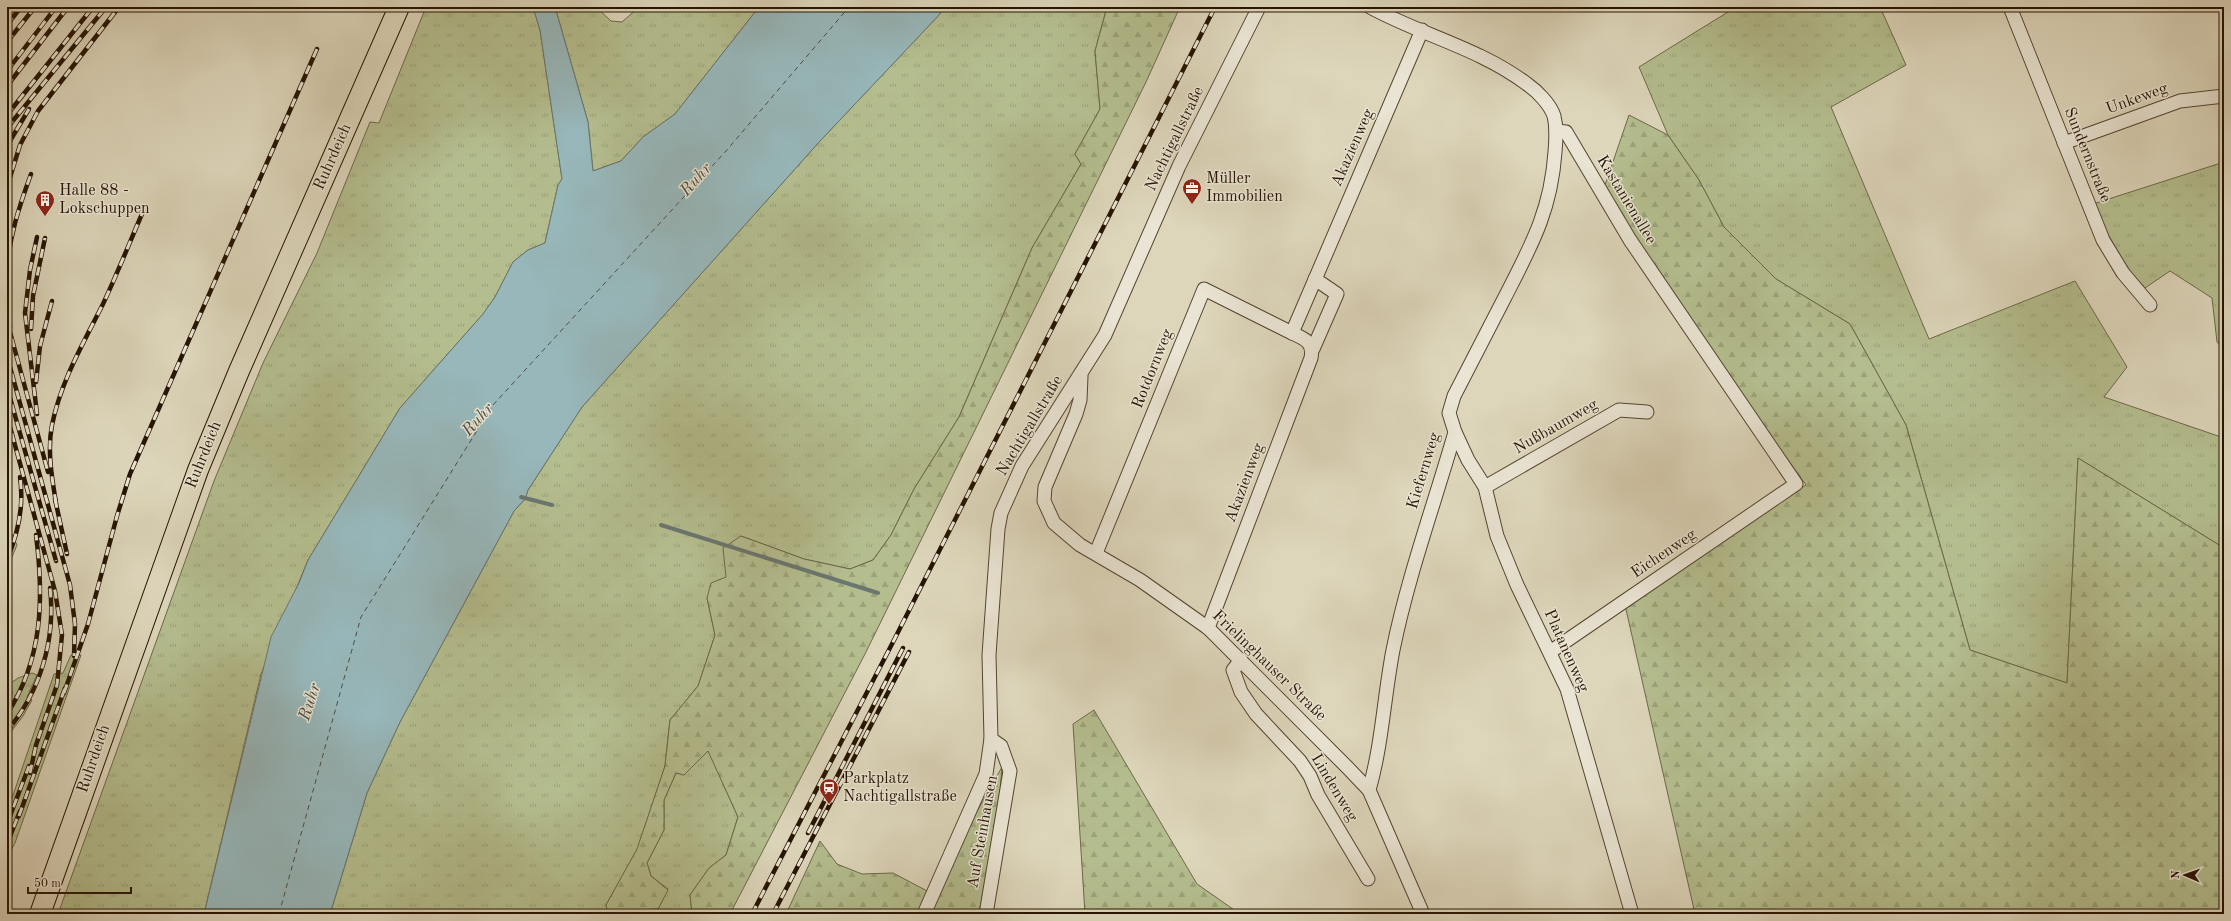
<svg xmlns="http://www.w3.org/2000/svg" width="2231" height="921" viewBox="0 0 2231 921" font-family="'Old Standard TT',serif">
<defs>
<pattern id="grass-tufts" width="24" height="20" patternUnits="userSpaceOnUse"><rect width="24" height="20" fill="#b4bd8e"/><path d="M3 7l-1-3M5 7V3M7 7l1-3M15 17l-1-3M17 17v-4M19 17l1-3" fill="none" stroke="#9ba279"/></pattern>
<pattern id="forest-firs" width="22" height="20" patternUnits="userSpaceOnUse"><rect width="22" height="20" fill="#b4bd8e"/><path d="M5 1l3.5 6h-7zM16 11l3.5 6h-7z" fill="#9ba279"/></pattern>
</defs>
<rect width="100%" height="100%" fill="#ddd6bb"/>
<filter id="stains"><feTurbulence type="fractalNoise" baseFrequency=".005" numOctaves="4"/><feColorMatrix values="0 0 0 0 .2 0 0 0 0 .09 0 0 0 0 .02 0 0 0 .5 -.17"/></filter>
<radialGradient id="worn" r=".72"><stop offset=".6" stop-color="#630" stop-opacity="0"/><stop offset="1" stop-color="#630" stop-opacity=".3"/></radialGradient>
<!-- grass -->
<g fill="url(#grass-tufts)" stroke="#6d6848">
<path d="M426,7h107l7,23 22,149 -4,6 -13,58 -17,7 -15,12 -18,35 -12,17 -83,94 -92,152 -47,114 -57,240h-146l156,-433 49,-118 54,-110 53,-131 9,1z"/>
<path d="M555,7h41l15,14 11,1 17,-15h120l-84,107 -32,23 -22,24 -28,10 -5,-49z"/>
<path d="M944,7h163l-12,44 5,58 -25,45 6,10 -49,84 -73,169 -45,72 -23,46 -18,25 -23,9 -46,-10 -63,-23 -15,41 -19,21 8,37 -17,51 -28,34 -5,46 -28,84 -31,55 2,9h-278l37,-121 33,-71 114,-211 11,-12 3,-9 54,-83 238,-266 119,-126z"/>
<path d="M1736,7h144l26,58 -75,42 98,232 146,-58 52,86 -23,30 120,41v110l-146,-90 -11,225 -97,-33 -64,-225 -56,-101 -74,-45 -52,-52 -25,-47 -31,-45 -29,-68z"/>
<path d="M2224,162v188l-7,-8 -5,-44 -42,-27 -25,17 -24,-26 -28,-58z"/>
<path d="M10,530l7,15 -10,24v-28z"/>
<path d="M71,655h10l-66,188 -8,15v-45l47,-139 9,-1z"/>
<path d="M32,673l5,2 -10,22 5,3 -9,16 -16,21v-39l5,-4 -1,-11 7,-5z"/>
<path d="M708,750l30,67 -12,38 -17,13 -19,27 2,19h-60l6,-4 20,-1 10,-20 -17,-13 -4,-13 17,-33v-30l12,-27 8,2z"/>
</g>
<!-- forest -->
<g fill="url(#forest-firs)" stroke="#6d6848">
<path d="M1107,7h73l-34,75 -281,572 -135,260h-38l-2,-19 19,-27 17,-13 12,-38 -30,-66 -24,24 -8,-2 -12,27v30l-17,33 4,13 17,14 -10,19 -20,1 -6,4h-24l-2,-9 31,-56 28,-83 5,-46 28,-34 17,-51 -8,-37 4,-15 15,-6 -3,-29 18,-12 63,23 46,10 23,-9 18,-25 23,-46 45,-72 73,-169 49,-84 -6,-10 25,-45 -5,-58z"/>
<path d="M1629,115l39,20 31,45 25,47 52,52 74,45 56,101 64,225 97,33 11,-225 146,90v366h-529l-70,-309 181,-120 -116,-163 -86,-134z"/>
<path d="M1094,710l103,174 43,30h-155l-12,-190z"/>
<path d="M1002,767l-7,86 -17,61h-192l34,-73 17,23 25,10 31,-1 38,20z"/>
</g>
<!-- water -->
<path fill="#97b7ba" stroke="#6a7670" d="M533,7h22l33,115 5,49 28,-10 22,-24 32,-23 84,-107h185l-5,8 -119,126 -238,266 -54,83 -3,9 -11,12 -114,211 -33,71 -37,121h-126l67,-277 28,-54 9,-23 92,-152 83,-94 12,-17 18,-35 15,-12 17,-7 13,-58 4,-6 -22,-149z"/>
<g fill="none" stroke-linecap="round" stroke-linejoin="round">
<!-- stream -->
<g stroke="#6a7670" stroke-width="4">
<path d="M521,497l31,8"/>
<path d="M661,525l217,68"/>
</g>
<!-- ferry -->
<path stroke="#4e4d42" stroke-width="1" stroke-dasharray="5 4" stroke-linecap="butt" d="M279,914l82,-297 132,-212 233,-254 123,-144"/>
<!-- street casing -->
<g stroke="#544430" stroke-width="15">
<g id="street">
<path d="M2010,7l93,233 20,33 27,32"/>
<path d="M2064,143l116,-42 44,-5"/>
<path d="M1313,349l24,-55 -22,-15"/>
<path d="M1081,376l-1,24 -4,14 -31,73 -1,14 10,22 26,22 60,35 68,48 137,137 24,25 54,124"/>
<path d="M1455,432l13,28 17,27 12,49 20,49 50,104 65,225"/>
<path d="M1485,487l134,-77 28,2"/>
<path d="M1096,553l108,-264 88,44"/>
<path d="M1208,628l103,-270c3,-16 -6,-19 -19,-25l130,-303"/>
<path d="M1550,652l246,-168 -166,-244 -64,-108 -10,-1"/>
<path d="M1241,660l-8,10 8,22 15,22 44,47 10,15 8,19 50,84"/>
<path d="M1369,790c13,-45 15,-93 24,-140 15,-74 41,-145 62,-218l-6,-19 5,-17c17,-33 34,-66 51,-99 26,-51 46,-86 50,-145 1,-12 2,-24 -1,-36 -4,-12 -17,-25 -27,-32 -48,-36 -106,-49 -157,-77"/>
<path d="M924,914l62,-140 5,-35 -2,-84 9,-126 3,-16 21,-47 83,-131 74,-169 80,-159"/>
<path d="M986,914l24,-143 -9,-25 -10,-7"/>
</g>
</g>
<!-- primary casing -->
<g stroke="#261401" stroke-width="22">
<path id="primary" d="M40,914l158,-444 41,-99 160,-364"/>
</g>
<!-- street -->
<use href="#street" stroke="#e9e4d3" stroke-width="13"/>
<!-- primary -->
<use href="#primary" stroke="#ddd6bb" stroke-width="20"/>
<!-- rail casing -->
<g stroke="#261401" stroke-width="4.5">
<g id="rail">
<path d="M7,9l1,-2"/>
<path d="M7,25l14,-18"/>
<path d="M7,42l28,-35"/>
<path d="M7,71l49,-64"/>
<path d="M7,86l61,-79"/>
<path d="M7,115l86,-108"/>
<path d="M7,128l99,-121"/>
<path d="M7,146l22,-37"/>
<path d="M7,187l13,-42 18,-34 81,-104"/>
<path d="M7,272c2,-35 12,-65 24,-98"/>
<path d="M7,290l3,37"/>
<path d="M7,321l41,151"/>
<path d="M31,329l2,-33 12,-58"/>
<path d="M7,356l63,229 5,39 -1,32"/>
<path d="M36,382l4,-36 12,-45"/>
<path d="M7,387l49,174"/>
<path d="M37,414l-12,-101 5,-43 7,-33"/>
<path d="M7,416l48,175 7,44 -5,50 -21,60 -6,28"/>
<path d="M55,499l12,55"/>
<path d="M56,503c-4,-25 -9,-52 -4,-78 9,-44 31,-81 51,-121 15,-32 28,-65 42,-97"/>
<path d="M7,559c11,-25 17,-54 13,-82"/>
<path d="M64,693l24,-69 29,-108 13,-42 187,-425"/>
<path d="M7,714c36,-55 37,-116 29,-179"/>
<path d="M7,731c33,-39 49,-91 43,-143"/>
<path d="M19,816l46,-128"/>
<path d="M7,824l22,-58"/>
<path d="M808,833l95,-185"/>
<path d="M7,844l13,-33"/>
<path d="M752,914l140,-270 323,-637"/>
<path d="M773,914l136,-262"/>
</g>
</g>
<!-- rail -->
<use href="#rail" stroke="#e9e4d3" stroke-width="3" stroke-dasharray="9" stroke-linecap="butt"/>
</g>
<!-- icons -->
<defs>
<g id="office-pin" transform="scale(1)"><path d="M0 17L-7.5 6A9.5 9.5 0 1 1 7.5 6Z" fill="#8f2418" stroke="#e9e4d3"/><path d="M-6-3h4V-5.5h4V-3h4V5H-6ZM-1-4.5V-3h2v-1.5ZM-6 0V1H6V0Z" fill="#fff"/></g>
<g id="building-pin" transform="scale(1)"><path d="M0 17L-7.5 6A9.5 9.5 0 1 1 7.5 6Z" fill="#8f2418" stroke="#e9e4d3"/><path d="M-4-6H4V6H1V3H-1V6H-4ZM-2.5-4.3h1.7v1.8h-1.7ZM.8-4.3h1.7v1.8H.8ZM-2.5-1h1.7V.8h-1.7ZM.8-1h1.7V.8H.8Z" fill="#fff"/></g>
<g id="station-pin" transform="scale(1)"><path d="M0 17L-7.5 6A9.5 9.5 0 1 1 7.5 6Z" fill="#8f2418" stroke="#e9e4d3"/><path d="M-3-6H3Q5-6 5-4V2Q5 4 3 4L4.5 6H3L1.5 4h-3L-3 6H-4.5L-3 4Q-5 4-5 2V-4Q-5-6-3-6ZM-3.5-4v3h7v-3ZM-3.5 1v1.5H-2V1ZM2 1v1.5H3.5V1Z" fill="#fff"/></g>
</defs>
<g fill-rule="evenodd">
<use href="#office-pin" x="1192" y="188"/>
<use href="#building-pin" x="45" y="200"/>
<use href="#station-pin" x="829" y="788"/>
</g>
<g text-anchor="middle" dominant-baseline="central" stroke-width="3" stroke-linejoin="round" paint-order="stroke">
<!-- street labels -->
<g font-size="16" fill="#261401" stroke="#e9e4d3">
<text transform="translate(2137 99) rotate(-20)">Unkeweg</text>
<text transform="translate(1175 139) rotate(-64)">Nachtigallstraße</text>
<text transform="translate(1353 148) rotate(-66)">Akazienweg</text>
<text transform="translate(2087 155) rotate(68)">Sundernstraße</text>
<text transform="translate(333 157) rotate(-66)">Ruhrdeich</text>
<text transform="translate(1626 200) rotate(59)">Kastanienallee</text>
<text transform="translate(1153 369) rotate(-68)">Rotdornweg</text>
<text transform="translate(1030 426) rotate(-59)">Nachtigallstraße</text>
<text transform="translate(1556 427) rotate(-30)">Nußbaumweg</text>
<text transform="translate(204 455) rotate(-68)">Ruhrdeich</text>
<text transform="translate(1424 471) rotate(-73)">Kiefernweg</text>
<text transform="translate(1245 483) rotate(-69)">Akazienweg</text>
<text transform="translate(1664 554) rotate(-34)">Eichenweg</text>
<text transform="translate(1566 651) rotate(66)">Platanenweg</text>
<text transform="translate(1269 666) rotate(44)">Frielinghauser Straße</text>
<text transform="translate(94 759) rotate(-71)">Ruhrdeich</text>
<text transform="translate(1334 788) rotate(59)">Lindenweg</text>
<text transform="translate(983 832) rotate(-80)">Auf Steinhausen</text>
</g>
<!-- poi labels -->
<g font-size="16" fill="#261401" stroke="#e9e4d3" text-anchor="start">
<text x="1206" y="179">Müller<tspan x="1206" dy="18">Immobilien</tspan></text>
<text x="59" y="191">Halle 88 -<tspan x="59" dy="18">Lokschuppen</tspan></text>
<text x="843" y="779">Parkplatz<tspan x="843" dy="18">Nachtigallstraße</tspan></text>
</g>
<!-- water labels -->
<g font-size="17" font-style="italic" fill="#4e4d42" stroke="#e9e4d3">
<text transform="translate(696 180) rotate(-48)">Ruhr</text>
<text transform="translate(478 420) rotate(-48)">Ruhr</text>
<text transform="translate(310 702) rotate(-72)">Ruhr</text>
</g>
</g>
<!-- margin -->
<rect width="2231" height="921" fill="none" stroke="#ddd6bb" stroke-width="24"/>
<rect x="8" y="8" width="2215" height="905" fill="none" stroke="#261401" stroke-width="2"/>
<rect x="12" y="12" width="2207" height="897" fill="none" stroke="#261401"/>
<!-- north arrow -->
<g transform="translate(2185 875) rotate(272)" stroke="#e9e4d3" stroke-width="3" paint-order="stroke">
<path d="M0-3L7 15L0 10L-7 15Z" fill="#261401"/>
<text y="-6" font-size="11" font-weight="bold" text-anchor="middle" fill="#261401">N</text>
</g>
<!-- scale -->
<path d="M28 887v6h103v-6" fill="none" stroke="#261401" stroke-width="2"/>
<text x="34" y="887" font-size="12" fill="#261401" stroke="#e9e4d3" stroke-width="3" paint-order="stroke">50 m</text>
<rect width="100%" height="100%" filter="url(#stains)"/>
<rect width="100%" height="100%" fill="url(#worn)"/>
</svg>
